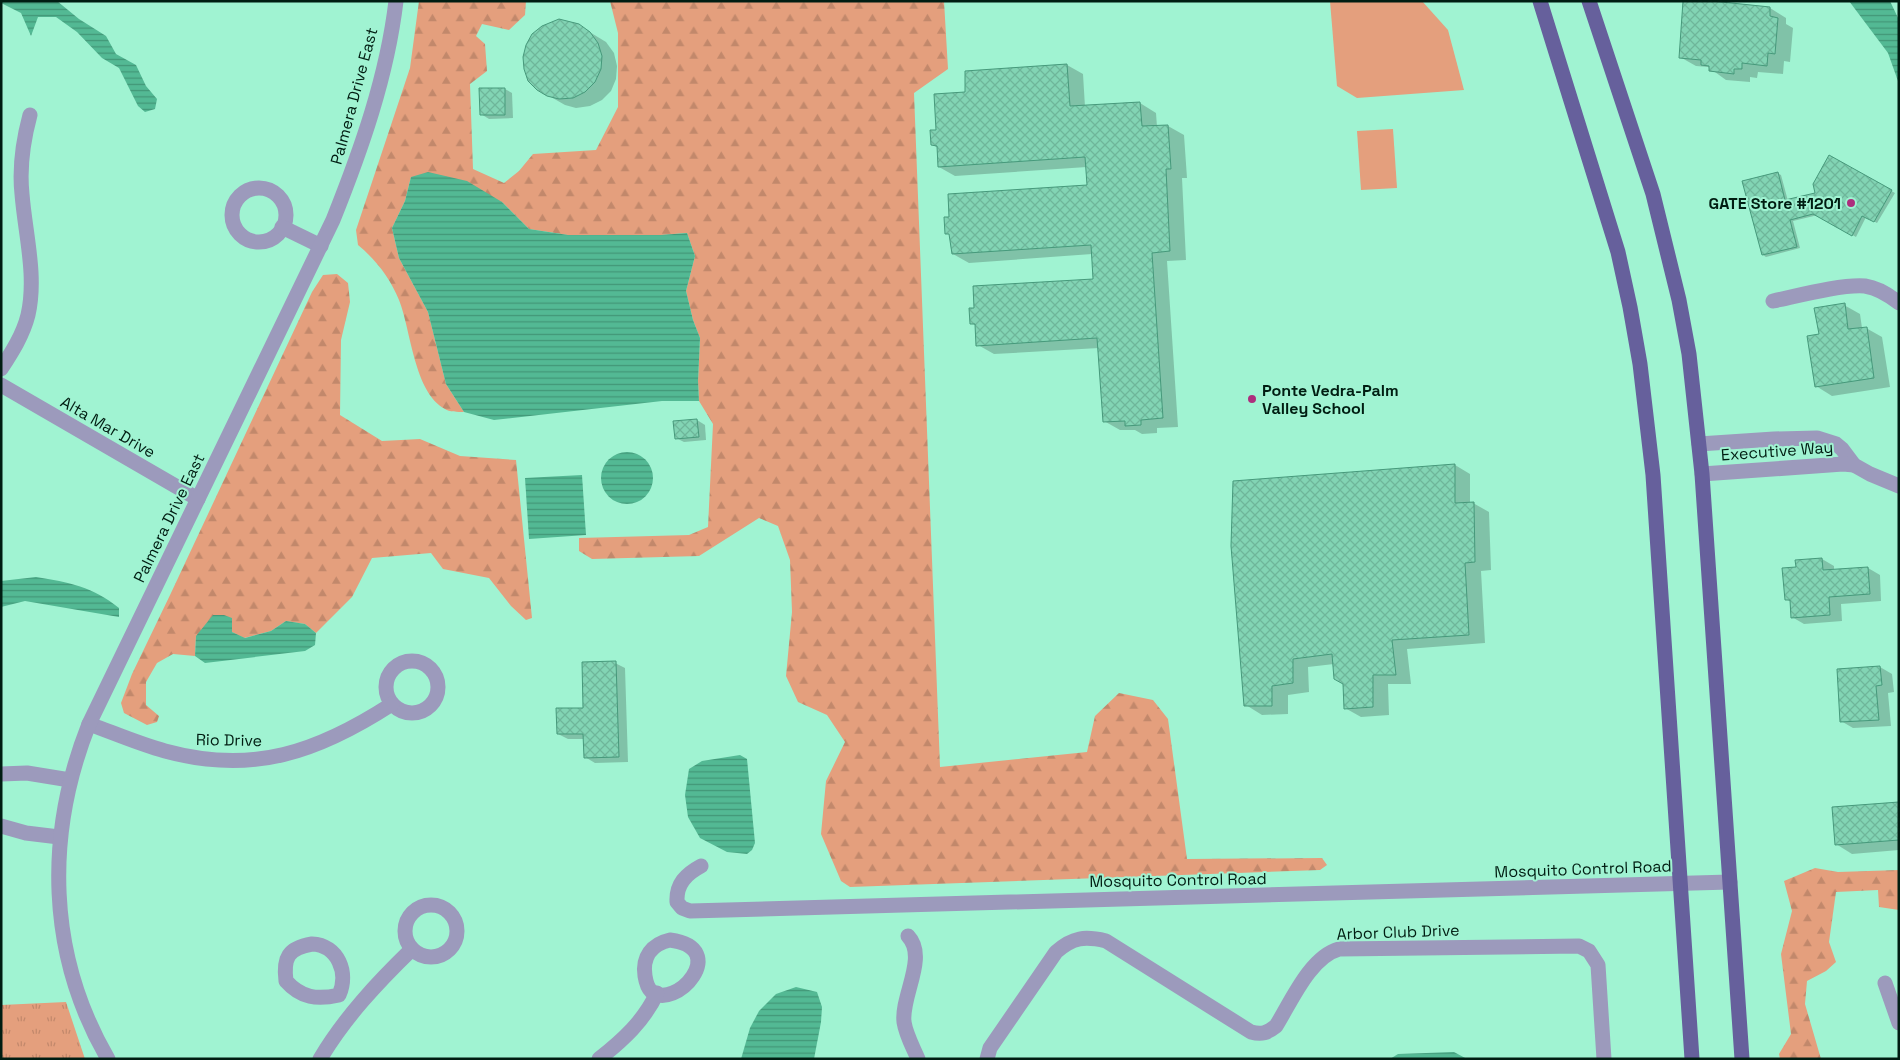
<svg xmlns="http://www.w3.org/2000/svg" width="1900" height="1060" viewBox="0 0 1900 1060" font-family="'Space Grotesk',sans-serif">
<defs>
<pattern id="grass-tufts" width="24" height="20" patternUnits="userSpaceOnUse" patternTransform="scale(1.25)"><rect width="24" height="20" fill="#e49f7d"/><path d="M3 7l-1-3M5 7V3M7 7l1-3M15 17l-1-3M17 17v-4M19 17l1-3" fill="none" stroke="#c2886b"/></pattern>
<pattern id="forest-firs" width="22" height="20" patternUnits="userSpaceOnUse" patternTransform="scale(1.25)"><rect width="22" height="20" fill="#e49f7d"/><path d="M5 1l3.5 6h-7zM16 11l3.5 6h-7z" fill="#c2886b"/></pattern>
<pattern id="water-rules" width="6" height="5" patternUnits="userSpaceOnUse" patternTransform="scale(1.25)"><rect width="6" height="5" fill="#53b994"/><path d="M0 2.5h6" fill="none" stroke="#429677"/></pattern>
<pattern id="building-cross-hatch" width="8" height="8" patternUnits="userSpaceOnUse" patternTransform="scale(1.25)"><rect width="8" height="8" fill="#82d4b4"/><path d="M0 0l8 8M0 8l8-8" fill="none" stroke="#6eb69a"/></pattern>
</defs>
<rect width="100%" height="100%" fill="#a0f3d2"/>
<!-- grass -->
<path fill="url(#grass-tufts)" d="M66,1002l19,57h-84v-54z"/>
<!-- forest -->
<g fill="url(#forest-firs)">
<path d="M419,1h107l-1,14 -16,15 -27,-6 -6,12 9,8 2,27 -17,13 3,85 31,14 15,-12 14,-17 63,-4 22,-43v-74l-8,-32h334l4,68 -34,24 26,674 147,-15 8,-36 24,-23 34,7 15,19 19,140 135,-1 5,7 -7,5 -470,17 -9,-6 -20,-47 5,-53 19,-39 -18,-27 -29,-13 -12,-26 6,-64 -2,-52 -12,-34 -19,-8 -60,38 -107,3 -13,-8v-13l110,-3 19,-8 5,-103 -14,-23 -1,-20 2,-43 -7,-18 -7,-29 9,-35 -8,-23 -26,2h-93l-39,-6 -27,-27 -91,-25 -6,24 -13,27 7,30 29,54 18,72 18,28c-6,0 -15,0 -19,-3 -31,-17 -34,-79 -46,-109 -9,-22 -23,-40 -41,-55l-2,-15 54,-162z"/>
<path d="M337,274l11,9 2,19 -9,38 -1,75 42,26 38,-2 40,17 56,4 16,158 -6,2 -15,-14 -22,-28 -46,-9 -12,-16 -59,5 -20,39 -36,36 -11,-9 -19,-3 -15,10 -27,7 -12,-6 -36,4 -1,20 -22,-2 -16,9 -11,19v23l13,11 -2,6 -10,3 -23,-12 -3,-10 11,-29 39,-81 141,-301 11,-17z"/>
<path d="M1815,868l23,4 61,-2v40l-20,-3 -1,-17 -42,2 -7,50 7,20 -10,9 -19,10 -2,23 16,55h-41l-1,-5 12,-20 -10,-80 11,-43 -8,-30z"/>
</g>
<!-- green -->
<g fill="#e49f7d">
<path d="M1330,1h92l26,29 16,60 -107,8 -20,-12z"/>
<path d="M1393,129l4,59 -36,2 -4,-59z"/>
</g>
<!-- water -->
<g fill="url(#water-rules)">
<path d="M1,1h56l22,18 27,17 10,18 20,11 10,21 11,13 -2,10 -10,3 -7,-6 -19,-38 -17,-10 -25,-26 -21,-15h-18l-7,19 -10,-23 -20,-10z"/>
<path d="M1849,1h41l9,19v64l-11,-31z"/>
<path d="M428,172l39,9 35,21 27,27 39,6h93l26,-2 8,23 -9,35 7,29 7,18 -2,43 1,20h-37l-168,19 -30,-8 -18,-28 -18,-72 -29,-54 -7,-30 13,-27 6,-24z"/>
<circle cx="627" cy="478" r="26"/>
<path d="M582,475l4,60 -57,4 -4,-61z"/>
<path d="M36,577c33,5 57,10 83,31v9l-94,-16 -24,6v-26z"/>
<path d="M213,615h11l8,3v14l13,6 26,-7 15,-10 19,3 11,9 -1,12 -10,6 -100,12 -10,-7 1,-20z"/>
<path d="M740,755l7,4 8,84 -3,7 -5,4 -20,-2 -27,-14 -12,-21 -3,-22 4,-26 13,-8z"/>
<path d="M796,987l21,5 5,15 -1,15 -7,37h-73l9,-31 9,-17 17,-17z"/>
<path d="M1454,1052l13,7h-77l8,-5z"/>
</g>
<!-- shadow -->
<g fill="#0003">
<path d="M1770,8l16,10v6l7,4 -3,34 -6,-1 -1,13 -25,-2 -1,6 -7,-1v5l-24,-2 -18,-13 -12,-1 -16,-9z"/>
<path d="M578,25l28,17 8,11 3,13 -1,13 -5,12 -9,9 -12,6 -14,2 -11,-3 -28,-16z"/>
<path d="M1067,65l16,9 2,33 55,-4 16,10 1,14 11,-1 16,9 3,43h-5l4,82 -19,1 11,166 -21,1v5l-15,1 -7,-4h-15l-16,-9 -5,-73 -105,6 -16,-9 -2,-19 -4,-3 122,-43 -2,-26 -123,9 -16,-9 -2,-19 -4,-2 141,-46 -1,-20 -132,9 -16,-9 -1,-19 -5,-3 4,-14 29,-38z"/>
<path d="M505,89l7,4 1,25 -24,1 -8,-5z"/>
<path d="M1829,157l66,36 -18,30 -11,-6 -10,20 -38,-22 -25,6 7,27 -34,9 -3,-2 14,-82 4,2 7,26 29,-7z"/>
<path d="M1844,305l16,9 2,14h4l16,9 8,50 -58,9 -16,-10 4,-51z"/>
<path d="M697,420l8,5 1,15 -22,2 -8,-4 -2,-15z"/>
<path d="M1455,465l15,9v29h3l16,9 2,58 -10,1 4,72 -78,6 4,35h-23l1,31 -28,2 -16,-9 -1,-24 -10,-20 -26,3 1,25 -21,3v19l-26,1 -16,-10z"/>
<path d="M1822,559l12,7v5l34,-3 12,7 1,26 -40,3 1,17 -38,3 -12,-7 -1,-15 -5,-3 11,-31z"/>
<path d="M615,663l10,5 3,94 -33,1 -10,-6v-18h-17l-10,-5 26,-25z"/>
<path d="M1880,667l12,7 2,18 -6,1 3,33 -38,2 -12,-7z"/>
<path d="M1899,803v47l-47,4 -16,-10z"/>
</g>
<!-- building -->
<g fill="url(#building-cross-hatch)" stroke="#46997b">
<path d="M1683,1h29l58,6v9l8,2 -3,36 -7,-1 -1,13 -25,-3v6h-8v5l-25,-3v-5l-8,-1v-5l-22,-2z"/>
<path d="M559,19l20,5 11,8 8,11 4,13 -1,13 -6,13 -10,10 -12,6 -14,1 -12,-3 -10,-6 -9,-9 -4,-12 -1,-12 3,-12 6,-11 10,-8z"/>
<path d="M1067,64l3,42 70,-4 2,24 26,-1 3,44h-5l4,82 -18,2 11,165 -22,2v5l-16,1v-5l-22,1 -6,-84 -121,8 -1,-22h-5l-1,-16h5l-1,-22 120,-7 -2,-34 -139,9 -3,-20h-4l-1,-17h5l-1,-23 139,-9 -2,-28 -147,10 -1,-21 -6,-1 -1,-15h6l-2,-36 31,-2v-21z"/>
<path d="M479,88h26v27h-25z"/>
<path d="M1829,155l63,35 -18,32 -12,-6 -10,20 -39,-22 -23,6 7,27 -35,8 -20,-74 36,-9 7,28 30,-7 -2,-9z"/>
<path d="M1845,303l3,26 19,-2 7,51 -59,9 -8,-51 12,-2 -5,-26z"/>
<path d="M697,419l2,18 -24,2 -2,-18z"/>
<path d="M1455,464v39l19,-1 1,60 -10,1 4,72 -77,5 4,35h-23v32l-29,2 -1,-25 -9,-5 -2,-25 -39,5v24l-21,3v20h-28l-13,-160 2,-65z"/>
<path d="M1822,558l1,12 45,-3 2,27 -41,3 1,18 -39,3 -1,-18h-5l-3,-32 14,-1 -1,-7z"/>
<path d="M616,661l3,96 -35,1 -1,-24h-26l-1,-26h27l-1,-46z"/>
<path d="M1880,666l2,19 -6,1 3,34 -39,2 -3,-53z"/>
<path d="M1899,802v38l-64,5 -3,-38z"/>
</g>
<g fill="none" stroke-linecap="round" stroke-linejoin="round">
<!-- minor -->
<g stroke="#9c9abc" stroke-width="15">
<circle cx="259" cy="215" r="27"/>
<path d="M282,227l39,19"/>
<path d="M1773,301c24,-5 69,-17 92,-15 13,2 24,9 34,17"/>
<path d="M1,369c11,-17 22,-34 27,-54 9,-39 -3,-82 -6,-121 -3,-28 1,-53 8,-79"/>
<path d="M1,385l197,114"/>
<path d="M1699,444l75,-5 43,-1 19,6 6,5 12,16 16,9 29,12"/>
<path d="M1702,474l141,-10 11,1"/>
<circle cx="412" cy="687" r="26"/>
<path d="M89,724c25,9 50,20 76,27 88,24 153,1 227,-47"/>
<path d="M1,774l26,-1 43,7"/>
<path d="M1,826l25,7 33,4"/>
<path d="M701,866c-15,8 -25,18 -24,36l5,6 8,3 1040,-29"/>
<circle cx="431" cy="931" r="26"/>
<path d="M908,936c20,21 -7,60 -4,86 2,13 9,25 14,37"/>
<path d="M670,940c62,8 5,72 -19,51 -4,-4 -5,-9 -6,-15 -3,-19 7,-32 25,-36z"/>
<path d="M312,944c26,1 37,29 27,51 -22,5 -38,3 -53,-14 -3,-23 2,-33 26,-37z"/>
<path d="M1885,983l14,40"/>
<path d="M108,1059c-61,-105 -63,-224 -19,-335l244,-504c28,-70 54,-143 63,-219"/>
<path d="M320,1059c25,-42 58,-77 92,-110"/>
<path d="M599,1059c24,-19 45,-38 58,-66"/>
<path d="M987,1059l3,-11 66,-96c17,-15 29,-16 50,-11l145,91c11,3 16,1 25,-6 15,-24 34,-69 63,-77l240,-3 10,5 9,14 6,94"/>
</g>
<!-- major -->
<g stroke="#66609c" stroke-width="15">
<path d="M1540,1l78,251 12,55 10,57 13,111 39,584"/>
<path d="M1589,1l64,193 26,106 10,54 13,120 40,585"/>
</g>
</g>
<!-- markers -->
<g fill="#ad2e7d" stroke="#a0f3d2" stroke-width="2">
<circle cx="1851" cy="203" r="5"/>
<circle cx="1252" cy="399" r="5"/>
</g>
<g text-anchor="middle" dominant-baseline="central" stroke-width="4" stroke-linejoin="round" paint-order="stroke">
<!-- street labels -->
<g font-size="16" fill="#001d12" stroke="#a0f3d2">
<text transform="translate(354 96) rotate(-75)">Palmera Drive East</text>
<text transform="translate(108 427) rotate(30)">Alta Mar Drive</text>
<text transform="translate(1777 451) rotate(-4)">Executive Way</text>
<text transform="translate(169 518) rotate(-64)">Palmera Drive East</text>
<text transform="translate(229 740) rotate(1)">Rio Drive</text>
<text transform="translate(1583 869) rotate(-2)">Mosquito Control Road</text>
<text transform="translate(1178 880) rotate(-1)">Mosquito Control Road</text>
<text transform="translate(1398 932) rotate(-2)">Arbor Club Drive</text>
</g>
<!-- poi labels -->
<g font-size="16" font-weight="bold" fill="#001d12" stroke="#a0f3d2" text-anchor="end">
<text x="1841" y="203">GATE Store #1201</text>
<text x="1262" y="390" text-anchor="start">Ponte Vedra-Palm<tspan x="1262" dy="18">Valley School</tspan></text>
</g>
</g>
<!-- border -->
<rect width="1900" height="1060" fill="none" stroke="#001d12" stroke-width="5"/>
</svg>
